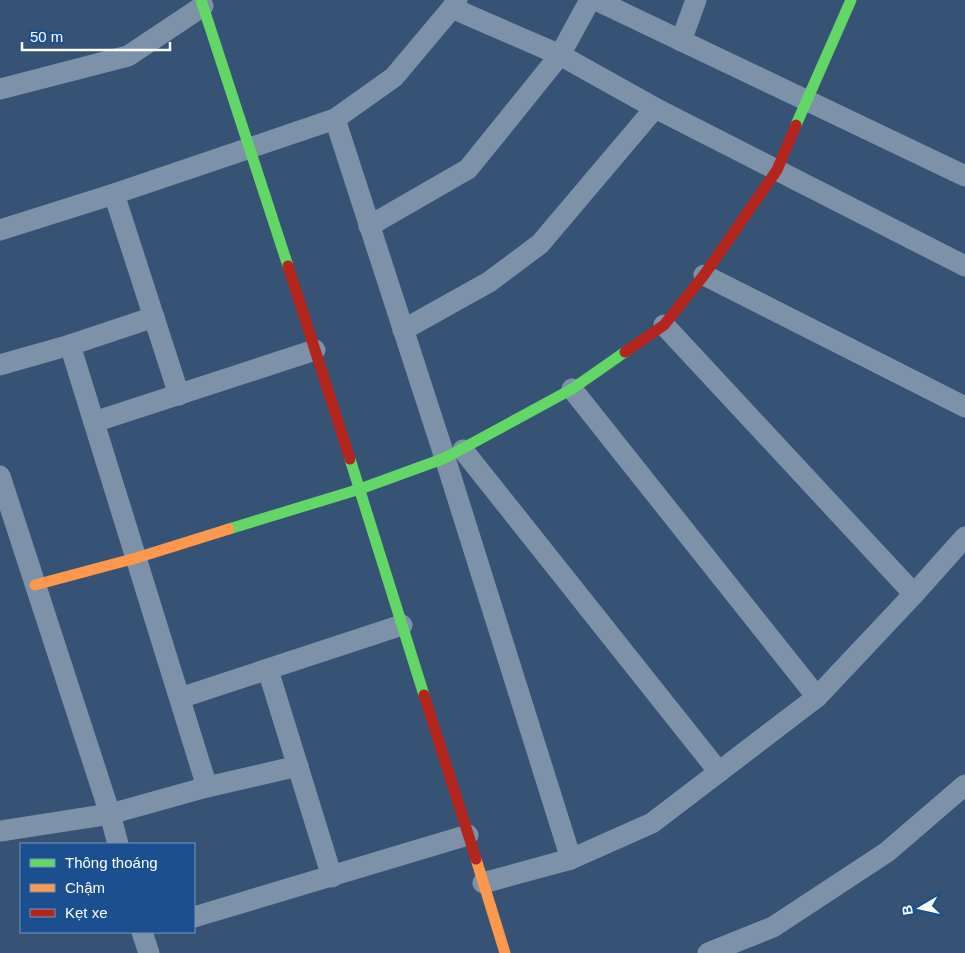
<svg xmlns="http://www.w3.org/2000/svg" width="965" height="953" viewBox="0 0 965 953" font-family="Arial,sans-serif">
<rect width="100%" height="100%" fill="#365274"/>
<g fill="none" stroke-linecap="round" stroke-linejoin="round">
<!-- street -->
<g stroke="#7d92a8" stroke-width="21">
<path d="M596,0l369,176"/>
<path d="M452,8l108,47 95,53 310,158"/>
<path d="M681,41l15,-41"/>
<path d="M0,89l128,-33 75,-50"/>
<path d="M335,119l110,339 126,401"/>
<path d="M114,194l65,201"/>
<path d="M369,226l99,-57 92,-114 30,-55"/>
<path d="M0,230l114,-36 221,-75 59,-42 58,-69 5,-8"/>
<path d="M704,275l261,132"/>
<path d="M664,325l250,269"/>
<path d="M403,330l86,-48 51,-38 115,-136"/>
<path d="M70,345l137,442"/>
<path d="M0,365l70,-20 84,-28"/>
<path d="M572,389l245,308"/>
<path d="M94,422l221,-72"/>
<path d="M463,450l256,322"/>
<path d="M0,476l110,338 8,30"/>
<path d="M268,670l64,207"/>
<path d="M180,698l222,-73"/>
<path d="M0,831l110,-17 97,-27 91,-21"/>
<path d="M483,883l88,-24 81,-36 165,-126 97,-103 51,-57"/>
<path d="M194,917l274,-82"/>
<path d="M142,932l7,21"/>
<path d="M708,953l65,-26 114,-75 78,-67"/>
</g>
<!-- fast -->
<g stroke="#63d668" stroke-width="11">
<path d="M201,0l87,266"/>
<path d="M796,125l55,-125"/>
<path d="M350,459l74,236"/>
<path d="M229,529l131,-40 85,-31 127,-69 53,-37"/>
</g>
<!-- slow -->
<g stroke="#ff974d" stroke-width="11">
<path d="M35,585l101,-27 93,-29"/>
<path d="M476,859l29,94"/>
</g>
<!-- jam -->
<g stroke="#b3261e" stroke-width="11">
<path d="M288,266l62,193"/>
<path d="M625,352l39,-27 40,-50 73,-105 19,-45"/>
<path d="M424,695l52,164"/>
</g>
</g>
<!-- legend -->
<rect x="20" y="843" width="175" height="90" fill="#1b4f8f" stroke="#7695bc"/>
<rect x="30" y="859" width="25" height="8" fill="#63d668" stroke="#7695bc"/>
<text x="65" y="868" font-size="15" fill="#ffffff">Thông thoáng</text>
<rect x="30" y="884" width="25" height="8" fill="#ff974d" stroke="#7695bc"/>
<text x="65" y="893" font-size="15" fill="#ffffff">Chậm</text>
<rect x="30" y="909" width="25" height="8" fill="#b3261e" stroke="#7695bc"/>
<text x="65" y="918" font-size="15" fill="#ffffff">Kẹt xe</text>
<!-- north arrow -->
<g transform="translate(920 908) rotate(261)" stroke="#1b4f8f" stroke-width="4" paint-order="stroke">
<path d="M0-4L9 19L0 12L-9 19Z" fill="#ffffff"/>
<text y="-8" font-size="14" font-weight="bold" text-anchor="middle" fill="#ffffff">B</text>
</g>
<!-- scale -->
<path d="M22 42v8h148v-8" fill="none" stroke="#ffffff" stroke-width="2.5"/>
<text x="30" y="42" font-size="15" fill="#ffffff" stroke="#1b4f8f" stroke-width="4" paint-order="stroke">50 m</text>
</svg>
